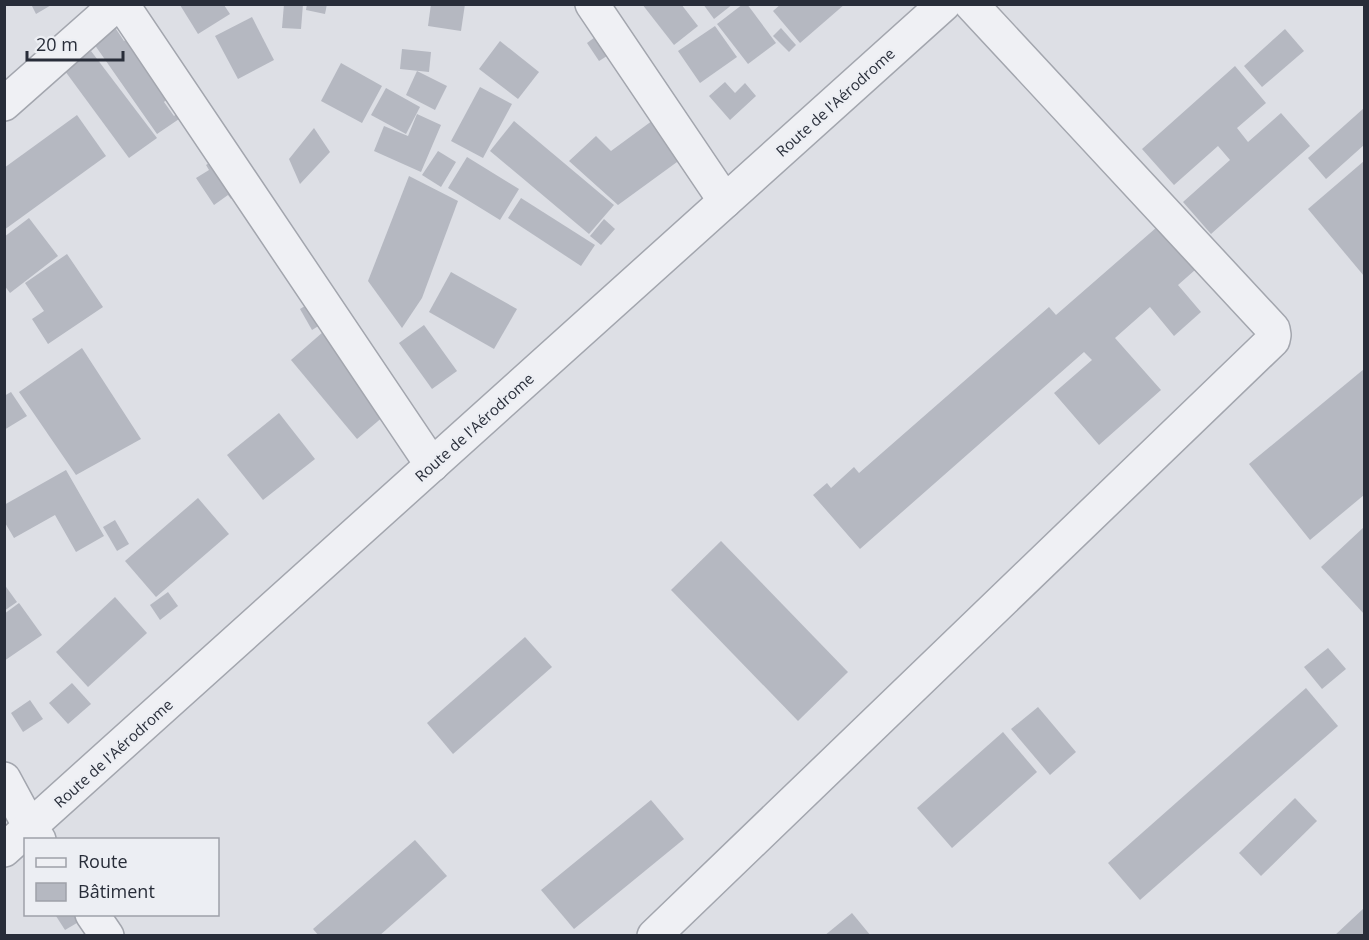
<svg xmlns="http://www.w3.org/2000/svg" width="1369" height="940" viewBox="0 0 1369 940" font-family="'Open Sans',sans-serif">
<rect width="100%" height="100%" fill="#dddfe5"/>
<!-- building -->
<g fill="#b5b8c1">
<path d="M31,4h22l-17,10z"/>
<path d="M284,4h19l-2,25 -19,-1z"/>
<path d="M307,4h20l-2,10 -19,-4z"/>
<path d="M431,4h34l-4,27 -33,-5z"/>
<path d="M642,4h39l17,22 -24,19z"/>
<path d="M703,4h30l-19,15z"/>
<path d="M743,4h4l29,39 -28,21 -31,-40z"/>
<path d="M781,4h64l-45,39 -27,-32z"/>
<path d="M180,5h44l6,9 -32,20z"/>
<path d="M252,17l22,43 -36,19 -23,-43z"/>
<path d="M114,26l10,15 14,-10 30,67 -4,4 10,14 5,-4 3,5 -25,17 -65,-93z"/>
<path d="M715,26l22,31 -37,26 -22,-32z"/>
<path d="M781,28l15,17 -7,7 -16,-16z"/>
<path d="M1285,29l19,22 -42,36 -18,-21z"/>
<path d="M602,32l13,19 -16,10 -12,-18z"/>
<path d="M500,41l39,31 -21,27 -39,-30z"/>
<path d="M402,49l29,3 -2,20 -29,-3z"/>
<path d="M91,51l66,87 -28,20 -64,-87z"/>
<path d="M341,63l41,23 -20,37 -41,-22z"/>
<path d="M1235,66l31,37 -29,25 11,14 33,-29 29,33 -99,88 -28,-32 47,-42 -12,-14 -44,39 -32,-36z"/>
<path d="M417,71l30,15 -12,24 -29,-15z"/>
<path d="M725,82l10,11 10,-10 11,13 -26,24 -21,-24z"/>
<path d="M480,87l32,17 -29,54 -32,-17z"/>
<path d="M386,88l34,19 -14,27 -35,-19z"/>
<path d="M1364,108v37l-38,34 -18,-21z"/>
<path d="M417,114l24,11 -20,47 -47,-21 10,-25 24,10z"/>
<path d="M77,115l29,41 -102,74v-62z"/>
<path d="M660,115l28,39 -70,51 -49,-44 27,-25 15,15z"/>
<path d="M514,121l100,84 -25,29 -99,-83z"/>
<path d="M314,128l16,24 -30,32 -11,-25z"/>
<path d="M229,150l23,35 -21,14 -3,-4 -14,10 -18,-27 13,-8 -3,-5z"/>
<path d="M438,151l18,11 -15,25 -19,-12z"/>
<path d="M467,157l52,32 -19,31 -52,-32z"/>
<path d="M1364,161v115l-56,-67z"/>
<path d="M409,176l49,25 -36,97 -20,30 -34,-47z"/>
<path d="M521,198l74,47 -14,21 -73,-48z"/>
<path d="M29,218l29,38 -48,37 -6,-8v-48z"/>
<path d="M604,219l11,10 -14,16 -11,-9z"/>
<path d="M1157,227l38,43 -17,15 23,27 -27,24 -24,-29 -35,31 46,52 -62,55 -45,-52 38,-33 -8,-8 -224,197 -47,-54 14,-12 4,5 23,-21 5,6 190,-166 7,8z"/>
<path d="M67,254l36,53 -55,37 -16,-25 12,-8 -19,-28z"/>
<path d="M451,272l66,37 -23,40 -65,-37z"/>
<path d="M316,299l12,21 -16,10 -12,-21z"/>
<path d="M331,325l67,79 -41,35 -66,-79z"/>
<path d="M424,325l33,46 -25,18 -33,-46z"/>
<path d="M82,348l59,91 -65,36 -57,-83z"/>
<path d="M1364,369v126l-54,45 -61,-76z"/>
<path d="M11,392l16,24 -23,14v-34z"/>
<path d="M279,413l36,46 -52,41 -36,-45z"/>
<path d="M66,470l38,66 -28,16 -21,-37 -41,23 -10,-17v-16z"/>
<path d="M198,498l31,36 -73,63 -31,-36z"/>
<path d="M115,520l14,24 -12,7 -14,-24z"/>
<path d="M1364,527v87l-43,-47z"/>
<path d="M721,541l127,131 -50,49 -127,-131z"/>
<path d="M4,584l13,18 -13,9z"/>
<path d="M168,592l10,14 -18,14 -10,-15z"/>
<path d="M115,597l32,36 -59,54 -32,-35z"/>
<path d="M19,603l23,32 -38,26v-47z"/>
<path d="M525,637l27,30 -99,87 -26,-31z"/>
<path d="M1328,648l18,21 -24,20 -18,-22z"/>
<path d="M72,683l19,21 -23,20 -19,-21z"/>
<path d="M1306,688l32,38 -198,174 -32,-37z"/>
<path d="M30,700l13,19 -20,13 -12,-19z"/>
<path d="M1038,707l38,45 -26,23 -39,-46z"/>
<path d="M1003,732l34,40 -85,76 -35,-40z"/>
<path d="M1295,798l22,23 -56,55 -22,-23z"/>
<path d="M651,800l33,39 -110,90 -33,-39z"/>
<path d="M415,840l32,36 -68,60h-60l-6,-7z"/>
<path d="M1364,908v28h-30z"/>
<path d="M852,913l19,23h-47z"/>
<path d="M58,914h21l3,6 -17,10 -9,-14z"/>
</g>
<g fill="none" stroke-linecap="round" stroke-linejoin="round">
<!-- minor casing -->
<g stroke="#a3a6ae" stroke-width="36">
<g id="minor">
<path d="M122,4l310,461"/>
<path d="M592,4l133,197"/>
<path d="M4,104l113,-100"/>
<path d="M4,779l26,48 9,13"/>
<path d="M4,850l940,-846"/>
<path d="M92,914l15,22"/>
<path d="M654,936l619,-596 1,-5 -1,-6 -302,-325"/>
</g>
</g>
<!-- minor -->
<use href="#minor" stroke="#eff0f4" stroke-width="33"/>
</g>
<g text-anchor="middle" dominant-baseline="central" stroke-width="4.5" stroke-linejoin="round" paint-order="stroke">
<!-- street labels -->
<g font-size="15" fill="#282d39" stroke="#eceef3">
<text transform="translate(835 102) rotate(-42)">Route de l'Aérodrome</text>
<text transform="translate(474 427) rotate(-42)">Route de l'Aérodrome</text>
<text transform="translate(113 753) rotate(-42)">Route de l'Aérodrome</text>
</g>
</g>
<!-- border -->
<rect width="1369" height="940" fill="none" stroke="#282d39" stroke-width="12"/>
<!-- legend -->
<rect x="24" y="838" width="195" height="78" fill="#eceef3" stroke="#9ea1a9" stroke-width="1.5"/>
<rect x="36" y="858" width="30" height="9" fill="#eff0f4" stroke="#9ea1a9" stroke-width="1.5"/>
<text x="78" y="868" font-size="18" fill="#282d39">Route</text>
<rect x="36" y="883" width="30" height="18" fill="#b5b8c1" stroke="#9ea1a9" stroke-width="1.5"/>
<text x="78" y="898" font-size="18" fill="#282d39">Bâtiment</text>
<!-- scale -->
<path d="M27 51v9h96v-9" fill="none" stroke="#282d39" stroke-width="3"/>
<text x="36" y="51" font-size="18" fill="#282d39" stroke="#eceef3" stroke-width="4.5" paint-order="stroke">20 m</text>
</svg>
